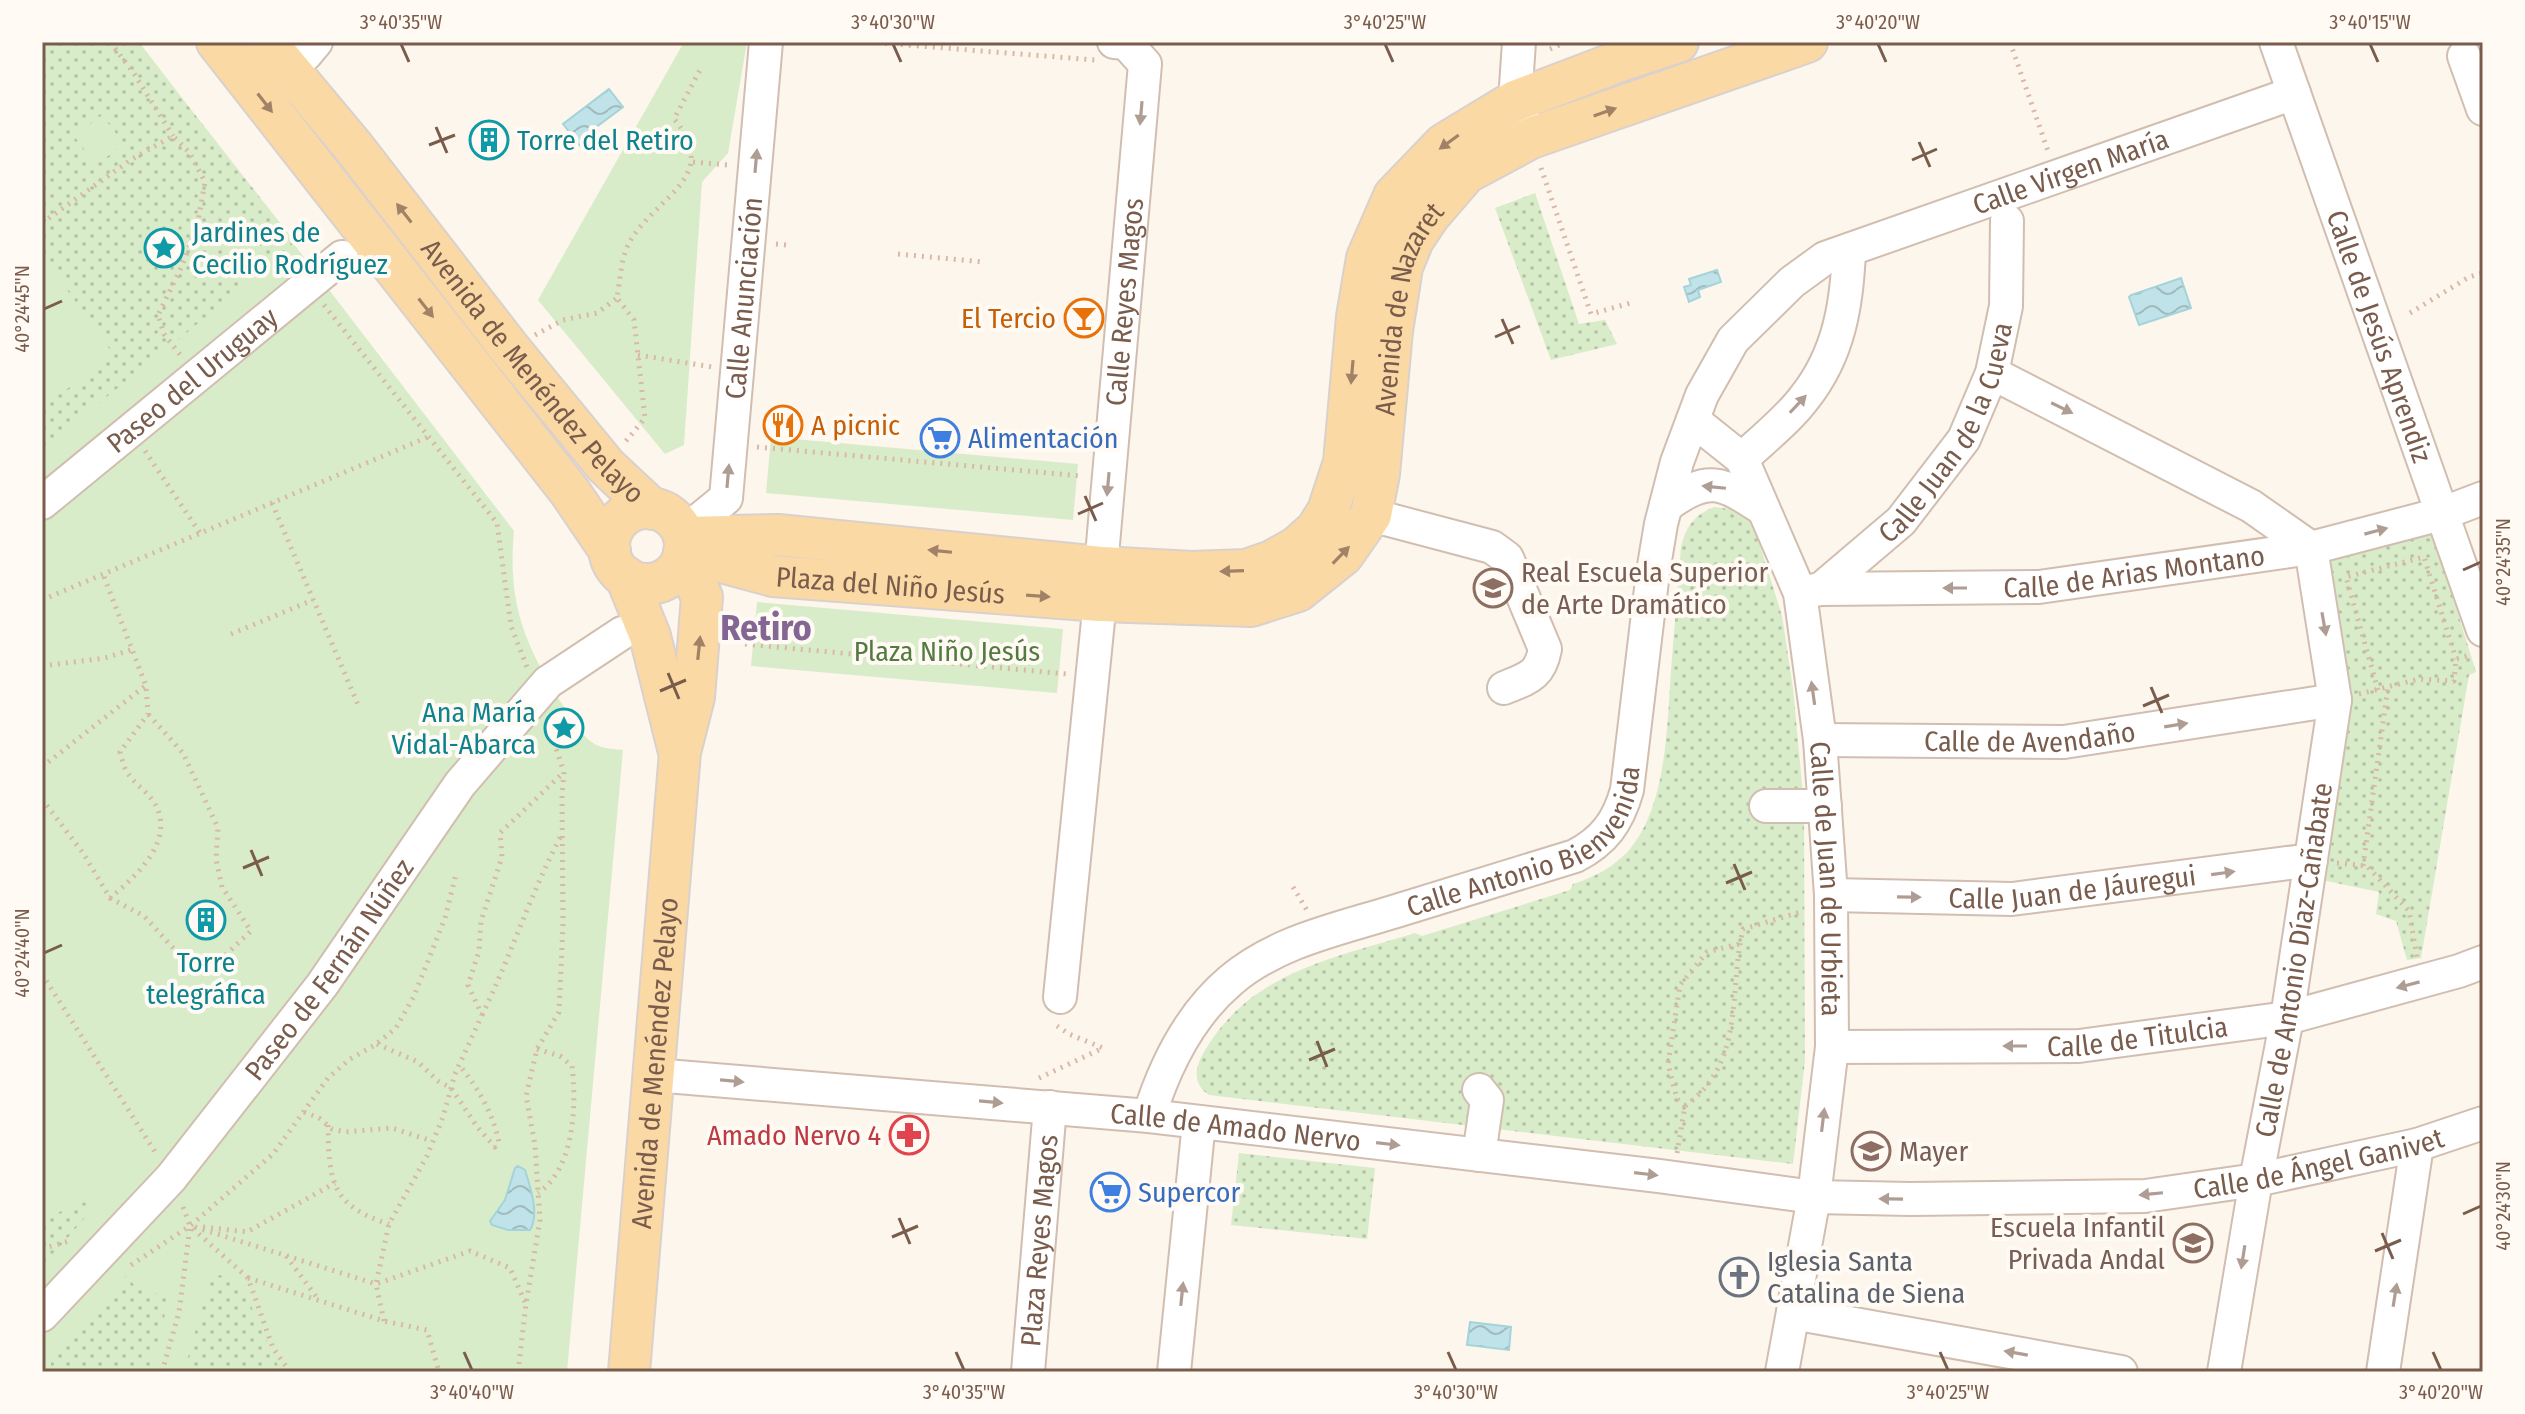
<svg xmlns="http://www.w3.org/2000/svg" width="2525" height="1414" viewBox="0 0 2525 1414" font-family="'Fira Sans Condensed',sans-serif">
<defs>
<pattern id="garden-dots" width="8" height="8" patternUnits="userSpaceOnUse" patternTransform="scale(2)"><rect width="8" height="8" fill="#d8ecc9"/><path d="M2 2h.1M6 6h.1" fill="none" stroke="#b4c2a5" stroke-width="1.8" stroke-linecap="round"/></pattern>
<pattern id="water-waves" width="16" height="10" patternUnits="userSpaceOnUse" patternTransform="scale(2)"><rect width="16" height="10" fill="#bfe3e8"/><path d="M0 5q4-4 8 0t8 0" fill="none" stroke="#a0bbbe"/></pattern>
</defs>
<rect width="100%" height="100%" fill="#fdf6ec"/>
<!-- park -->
<g fill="#d8ecc9">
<path d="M42,42h97l375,489c-7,75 12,117 52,179 8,12 19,31 33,36 7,3 17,3 24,4l-56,622h-525z"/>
<path d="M684,42h63l-19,111 -26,29 -18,263 -19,9 -127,-154z"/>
<path d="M771,437l307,27 -5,56 -307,-27z"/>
<path d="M757,602l306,27 -6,64 -306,-27z"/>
</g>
<!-- garden -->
<g fill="url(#garden-dots)" fill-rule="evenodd">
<path d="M42,42h96l157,200 -123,103 -130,103v-41l72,-52 -72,-100zM102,115l22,29 -28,21 -22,-29z"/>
<path d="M1535,193l44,131 26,-4 12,24 -66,16 -56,-152z"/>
<path d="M1714,507l25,3 10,10 9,19 24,77 11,72 11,118 1,255 -12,103 -584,-69c-17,-11 -14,-27 -5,-43 46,-80 130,-94 211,-119l7,3 148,-46 3,-6c22,-7 41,-17 57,-35 37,-45 37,-123 41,-178 3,-41 7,-82 10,-124 5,-20 13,-32 33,-40z"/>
<path d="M2430,523l46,149 -7,3 -48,283 -14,2 -11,-39 -20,-7 3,-22 -57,-12 -4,-328z"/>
<path d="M1239,1153l136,15 -8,71 -136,-14z"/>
<path d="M81,1201l13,6 -52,61v-47z"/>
<path d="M219,1275l18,5 6,8 38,84h-97l26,-94z"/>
<path d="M126,1276l11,12 31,9 -7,39 -13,36h-97v-16z"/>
</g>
<!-- water -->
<g fill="url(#water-waves)" stroke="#a5d3da" stroke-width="2">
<path d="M609,89l14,18 -28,21 8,11 -18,13 -22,-28z"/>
<path d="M1717,270l4,12 -23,8 2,7 -11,5 -5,-15 7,-2 -2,-6z"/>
<path d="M2181,278l10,30 -52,17 -10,-28 2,-2z"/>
<path d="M518,1166l7,4c5,17 15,44 5,60h-22l-16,-5 -2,-4 15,-21 10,-32z"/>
<path d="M1470,1322l41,5 -2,23 -42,-5z"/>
</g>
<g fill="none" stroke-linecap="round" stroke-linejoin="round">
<!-- minor casing -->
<g stroke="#d1beb0" stroke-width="36">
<g id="minor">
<path d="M1519,42l-4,59 9,20"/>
<path id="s1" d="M2276,42l207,588"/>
<path d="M2464,56l19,53"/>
<path d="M287,68l19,-14 10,-12"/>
<path d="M1992,373l259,133 60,42"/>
<path id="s2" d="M1693,420l49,39 58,134 20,147 11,155 1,152 -18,150 -32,175"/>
<path d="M1742,459c21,-20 46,-39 63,-62 34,-43 42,-93 44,-147"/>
<path id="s3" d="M42,503l300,-246"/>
<path d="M1666,506c42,-32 56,-24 97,3"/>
<path d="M1371,515l121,32 15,11 38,91c-5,27 -17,29 -41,39"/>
<path id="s4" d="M683,533l43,-35 40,-456"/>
<path id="s5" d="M1101,567l44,-503 -19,-21 -12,-1"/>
<path id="s6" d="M1821,589l218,-2 272,-39 130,-34 42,-16"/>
<path id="s7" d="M1815,590l6,-1 80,-68 63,-82 28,-66 14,-67 1,-85"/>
<path id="s8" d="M1820,740l244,2 271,-42"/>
<path d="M1766,806h59"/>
<path id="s9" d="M1831,895l181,4 299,-39"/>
<path d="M1060,997l40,-396"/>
<path id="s10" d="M1832,1047l247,-1 208,-28 172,-47 24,-9"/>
<path id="s11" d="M654,1075l495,41 510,60 155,21 96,2 235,-3 111,-16 161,-35 66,-22"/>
<path d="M1479,1090l8,10 -8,55"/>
<path id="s12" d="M1149,1116c16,-51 40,-100 81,-135 45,-39 108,-52 163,-69 60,-19 121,-37 182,-56 29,-15 43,-34 52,-66l26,-218 8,-48 16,-62 25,-67 31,-55 59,-58 33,-24 469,-165"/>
<path d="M1793,1313l328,59"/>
<path id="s13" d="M42,1315l129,-137 151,-193 138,-201 88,-102 74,-49"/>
<path id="s14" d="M1028,1372l22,-265"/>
<path d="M1174,1372l25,-250"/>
<path id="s15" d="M2224,1372l32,-192 31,-162 48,-318 -24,-152"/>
<path d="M2383,1372l34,-227"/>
</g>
</g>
<!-- major casing -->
<g stroke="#dad1cd" stroke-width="44">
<g id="major">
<path d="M217,42l353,450 40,59"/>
<path id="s16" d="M266,42l86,103 158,204 96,117 46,43"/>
<circle cx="647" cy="546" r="38"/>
<path d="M684,537l94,-2 323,32 91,5 54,-2 26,-9 25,-14 19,-17 12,-19 16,-49 13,-145 10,-59 27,-62 50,-52 71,-43 105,-40 58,-19"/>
<path id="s17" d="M684,552l89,24 327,25 151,5 47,-15 45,-36 28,-40 8,-41 13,-143 10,-64 11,-27 16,-24 37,-43 65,-35 276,-96"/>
<path d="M626,577l24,59 28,112"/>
<path id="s18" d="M629,1372l51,-620 14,-55 8,-100 -19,-39"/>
</g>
</g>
<!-- path -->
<g stroke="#d9b8a5" stroke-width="5" stroke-dasharray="2 6" stroke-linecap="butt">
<path d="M110,42l23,30 40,64"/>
<path d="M869,42l226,18"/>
<path d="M2010,42l38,109"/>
<path d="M1550,49l17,-7"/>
<path d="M693,162l34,3"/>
<path d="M1541,168l50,146 43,-12"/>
<path d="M42,223l90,-64 41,-23 16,16 16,30 -8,45 -16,41 -23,47 6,19 17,22"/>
<path d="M776,244l11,1"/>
<path d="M898,254l86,8"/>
<path d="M324,305l173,218 14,103 16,41"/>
<path d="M2410,313l59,-36 14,-4"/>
<path d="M535,335l28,-15 34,-7 20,-15"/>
<path d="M638,355l74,12"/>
<path d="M626,441l19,-23 -11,-98 -17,-22c3,-17 4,-40 12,-55 25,-46 94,-65 45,-124l27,-51"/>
<path d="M757,447l325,29"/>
<path d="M145,451l55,82"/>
<path d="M272,503l87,204"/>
<path d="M42,600l386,-163"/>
<path d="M231,634l82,-34"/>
<path d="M745,644l322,30"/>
<path d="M42,666l63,-8 29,-9"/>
<path d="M2378,690l-32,-113 78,-20 32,102"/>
<path d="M2359,694l60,-15 35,2 2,-22 14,-4"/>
<path d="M42,767l103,-81"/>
<path d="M42,799l41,54 27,45c25,-21 66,-57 45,-94 -7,-12 -18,-18 -26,-29 -5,-6 -7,-16 -9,-23l28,-38 -2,-28 -43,-112"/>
<path d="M2337,863l30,3 42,45 8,46"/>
<path d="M2363,866l25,-179"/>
<path d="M1293,887l15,25"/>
<path d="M110,898l34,18 41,45 9,5 24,-4 33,-31 -29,-44 -6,-28 2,-31 -35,-75 -35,-39"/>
<path d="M42,974l115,181"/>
<path d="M482,1015c29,-59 49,-123 80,-181"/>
<path d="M377,1044l41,18 20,19 13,7 27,40 17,19 4,-5c-7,-30 -20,-53 -40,-77"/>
<path d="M537,1049l23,7 12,10c5,40 2,103 -34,127"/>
<path d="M1039,1078l64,-30 -34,-14 -12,-8"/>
<path d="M1685,1106l-8,-7 -9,-35 12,-79 27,-33 32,-8"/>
<path d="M304,1112l15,6 13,11 13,3 47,-4 40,13"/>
<path d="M328,1125c1,56 3,81 61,99"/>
<path d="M1677,1153l8,-47c61,-44 43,-113 58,-177l61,-18"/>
<path d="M183,1207l7,19 58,52 25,70 17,24"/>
<path d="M195,1227l181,57 94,-33 40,17 15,34"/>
<path d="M203,1227l44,5 88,-49"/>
<path d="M42,1249l30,-9"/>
<path d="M286,1256l32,43"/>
<path d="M131,1265l59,-39 83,-72 55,-76 22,-19 25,-14 21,-17 18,-32 31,-78 11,-44"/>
<path d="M248,1278l136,43 43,9 12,42"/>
<path d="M384,1321l-8,-37 13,-60 38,-68 16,-39 12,-43 27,-59 -14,-30 11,-34 2,-30 21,-64 -2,-24 63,-60"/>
<path d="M162,1372l17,-60 11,-85"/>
<path d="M518,1372l8,-68 14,-84 -5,-75 -9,-49 11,-47 22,-37 4,-87 -1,-129 2,-24 -16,-47"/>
</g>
<!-- minor -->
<use href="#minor" stroke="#fff" stroke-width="32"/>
<!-- major -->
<use href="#major" stroke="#fbd9a5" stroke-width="40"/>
</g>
<!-- one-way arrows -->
<defs><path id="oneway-solid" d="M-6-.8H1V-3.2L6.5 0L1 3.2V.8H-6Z" transform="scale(2)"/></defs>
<g fill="#a18267">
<use href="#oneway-solid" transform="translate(265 103) rotate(52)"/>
<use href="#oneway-solid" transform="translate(1605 112) rotate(-19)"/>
<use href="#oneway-solid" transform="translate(1449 142) rotate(144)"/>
<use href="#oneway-solid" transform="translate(404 213) rotate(-128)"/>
<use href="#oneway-solid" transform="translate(426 308) rotate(52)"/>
<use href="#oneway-solid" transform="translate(1352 372) rotate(95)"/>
<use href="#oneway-solid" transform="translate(940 551) rotate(-174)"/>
<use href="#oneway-solid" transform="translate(1341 555) rotate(-46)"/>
<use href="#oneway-solid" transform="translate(1232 571) rotate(178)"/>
<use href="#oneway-solid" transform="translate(1038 596) rotate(4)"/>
<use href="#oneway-solid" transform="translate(699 648) rotate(-84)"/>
</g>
<g fill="#af9d94">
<use href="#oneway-solid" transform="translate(1141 113) rotate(95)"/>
<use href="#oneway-solid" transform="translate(756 161) rotate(-85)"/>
<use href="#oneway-solid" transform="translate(1798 404) rotate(-47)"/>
<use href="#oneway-solid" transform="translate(2062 408) rotate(26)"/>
<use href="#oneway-solid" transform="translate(728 476) rotate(-85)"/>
<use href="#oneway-solid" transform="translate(1108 484) rotate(95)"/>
<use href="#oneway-solid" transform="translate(1714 487) rotate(-174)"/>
<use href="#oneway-solid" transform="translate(2376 531) rotate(-15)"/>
<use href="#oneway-solid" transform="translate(1955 588) rotate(180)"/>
<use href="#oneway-solid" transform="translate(2324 624) rotate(80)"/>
<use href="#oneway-solid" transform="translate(1813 693) rotate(-98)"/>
<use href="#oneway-solid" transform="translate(2176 725) rotate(-9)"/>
<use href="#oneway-solid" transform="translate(2223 873) rotate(-8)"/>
<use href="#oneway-solid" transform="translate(1909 897) rotate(1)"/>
<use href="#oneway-solid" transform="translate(2408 985) rotate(165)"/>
<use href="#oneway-solid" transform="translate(2015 1046) rotate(180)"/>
<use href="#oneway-solid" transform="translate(732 1081) rotate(5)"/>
<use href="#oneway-solid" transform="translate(991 1102) rotate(5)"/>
<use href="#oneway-solid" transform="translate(1823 1120) rotate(-83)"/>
<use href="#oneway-solid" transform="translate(1388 1144) rotate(7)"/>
<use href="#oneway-solid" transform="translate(1646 1174) rotate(7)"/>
<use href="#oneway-solid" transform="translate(2151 1194) rotate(174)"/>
<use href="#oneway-solid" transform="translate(1891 1199) rotate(-179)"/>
<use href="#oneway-solid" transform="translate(2243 1257) rotate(99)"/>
<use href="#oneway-solid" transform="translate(1182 1294) rotate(-84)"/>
<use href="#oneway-solid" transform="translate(2395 1295) rotate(-81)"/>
<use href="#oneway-solid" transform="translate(2016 1353) rotate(-170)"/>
</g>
<!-- ticks -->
<path fill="none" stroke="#7a5c4d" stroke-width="3" d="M401,44l8,18M893,44l8,18M1385,44l8,18M1878,44l8,18M2370,44l8,18M436,127l11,26M1919,142l11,25M429,145l26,-10M1912,160l25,-11M44,309l18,-8M1502,319l11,25M1495,337l25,-11M1085,496l11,25M1078,514l25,-11M2463,570l18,-8M668,673l11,26M2151,687l11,26M660,691l26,-11M2143,706l26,-11M251,850l11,26M1734,864l11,26M243,868l26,-11M1726,883l26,-11M44,953l18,-8M1317,1041l10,26M1309,1060l26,-11M2463,1214l18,-8M899,1218l11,26M2382,1233l11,26M892,1237l26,-11M2375,1251l26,-11M464,1352l8,18M956,1352l8,18M1448,1352l8,18M1940,1352l8,18M2433,1352l8,18"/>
<!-- icons -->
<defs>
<g id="building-ring" transform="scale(2)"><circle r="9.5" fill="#fffaf3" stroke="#0f9aa8" stroke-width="1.5"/><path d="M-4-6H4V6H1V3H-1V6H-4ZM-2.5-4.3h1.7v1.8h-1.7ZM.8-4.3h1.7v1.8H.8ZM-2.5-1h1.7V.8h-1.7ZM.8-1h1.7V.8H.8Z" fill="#0f9aa8"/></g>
<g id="sight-ring" transform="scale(2)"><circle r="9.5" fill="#fffaf3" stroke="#0f9aa8" stroke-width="1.5"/><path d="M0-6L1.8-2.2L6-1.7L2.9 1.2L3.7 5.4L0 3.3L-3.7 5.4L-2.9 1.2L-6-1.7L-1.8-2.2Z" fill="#0f9aa8"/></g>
<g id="bar-ring" transform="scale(2)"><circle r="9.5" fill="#fffaf3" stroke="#e8710a" stroke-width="1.5"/><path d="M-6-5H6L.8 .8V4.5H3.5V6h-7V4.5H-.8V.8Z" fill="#e8710a"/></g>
<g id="restaurant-ring" transform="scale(2)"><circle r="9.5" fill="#fffaf3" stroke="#e8710a" stroke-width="1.5"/><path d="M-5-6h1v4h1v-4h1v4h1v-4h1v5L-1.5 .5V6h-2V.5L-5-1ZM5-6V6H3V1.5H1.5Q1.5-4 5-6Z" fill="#e8710a"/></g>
<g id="supermarket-ring" transform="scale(2)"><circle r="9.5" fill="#fffaf3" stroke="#3f7fe0" stroke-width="1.5"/><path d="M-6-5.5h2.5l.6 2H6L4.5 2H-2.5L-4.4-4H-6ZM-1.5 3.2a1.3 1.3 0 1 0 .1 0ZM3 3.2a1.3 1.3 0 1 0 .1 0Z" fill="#3f7fe0"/></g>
<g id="university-ring" transform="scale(2)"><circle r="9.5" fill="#fffaf3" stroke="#8d6e63" stroke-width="1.5"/><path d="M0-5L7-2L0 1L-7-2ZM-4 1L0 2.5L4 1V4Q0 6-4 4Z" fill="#8d6e63"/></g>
<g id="pharmacy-ring" transform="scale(2)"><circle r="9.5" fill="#fffaf3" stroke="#e0444e" stroke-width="1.5"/><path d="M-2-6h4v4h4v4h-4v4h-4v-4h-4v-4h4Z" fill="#e0444e"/></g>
<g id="school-ring" transform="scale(2)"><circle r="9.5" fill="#fffaf3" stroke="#8d6e63" stroke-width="1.5"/><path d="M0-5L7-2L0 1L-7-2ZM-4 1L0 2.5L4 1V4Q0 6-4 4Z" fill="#8d6e63"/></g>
<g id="church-ring" transform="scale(2)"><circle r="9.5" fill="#fffaf3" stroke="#6b7280" stroke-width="1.5"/><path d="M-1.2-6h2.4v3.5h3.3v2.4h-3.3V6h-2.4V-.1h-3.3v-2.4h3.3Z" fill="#6b7280"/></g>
</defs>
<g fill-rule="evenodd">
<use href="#building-ring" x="489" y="140"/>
<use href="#sight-ring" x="164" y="248"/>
<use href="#bar-ring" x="1084" y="318"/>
<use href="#restaurant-ring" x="783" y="425"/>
<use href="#supermarket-ring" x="940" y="438"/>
<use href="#university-ring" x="1493" y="588"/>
<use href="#sight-ring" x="564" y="728"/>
<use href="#building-ring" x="206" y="920"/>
<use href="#pharmacy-ring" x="909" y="1135"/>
<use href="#school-ring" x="1871" y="1151"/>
<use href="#supermarket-ring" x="1110" y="1192"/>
<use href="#school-ring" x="2193" y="1243"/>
<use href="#church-ring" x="1739" y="1277"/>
</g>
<g text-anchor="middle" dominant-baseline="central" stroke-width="8" stroke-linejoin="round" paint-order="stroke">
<!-- culture labels -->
<g font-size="28" fill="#0d838f" stroke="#fffaf3" text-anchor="start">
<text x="517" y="140">Torre del Retiro</text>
<text x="192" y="232">Jardines de<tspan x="192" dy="32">Cecilio Rodríguez</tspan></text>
<text x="536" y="712" text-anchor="end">Ana María<tspan x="536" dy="32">Vidal-Abarca</tspan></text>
<text x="206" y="962" text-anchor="middle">Torre<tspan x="206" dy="32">telegráfica</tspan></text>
</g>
<!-- street labels -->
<g font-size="28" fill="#7a5c4d" stroke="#fffaf3">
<text stroke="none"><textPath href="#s12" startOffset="1466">Calle Virgen María</textPath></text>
<text stroke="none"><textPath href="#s4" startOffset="256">Calle Anunciación</textPath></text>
<text stroke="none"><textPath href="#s5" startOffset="266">Calle Reyes Magos</textPath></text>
<text stroke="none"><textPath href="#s17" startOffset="938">Avenida de Nazaret</textPath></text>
<text stroke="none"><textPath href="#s1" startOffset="312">Calle de Jesús Aprendiz</textPath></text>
<text stroke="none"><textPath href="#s16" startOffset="424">Avenida de Menéndez Pelayo</textPath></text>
<text stroke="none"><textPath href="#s3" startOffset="194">Paseo del Uruguay</textPath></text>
<text stroke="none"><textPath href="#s7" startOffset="212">Calle Juan de la Cueva</textPath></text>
<text stroke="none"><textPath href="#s6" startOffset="314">Calle de Arias Montano</textPath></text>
<text stroke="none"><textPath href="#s17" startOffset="210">Plaza del Niño Jesús</textPath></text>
<text stroke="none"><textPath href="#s8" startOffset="210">Calle de Avendaño</textPath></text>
<text stroke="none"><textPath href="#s12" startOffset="496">Calle Antonio Bienvenida</textPath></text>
<text stroke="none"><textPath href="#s2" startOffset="496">Calle de Juan de Urbieta</textPath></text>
<text stroke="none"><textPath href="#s9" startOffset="242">Calle Juan de Jáuregui</textPath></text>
<text stroke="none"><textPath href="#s15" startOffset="418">Calle de Antonio Díaz-Cañabate</textPath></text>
<text stroke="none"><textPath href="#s13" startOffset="450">Paseo de Fernán Núñez</textPath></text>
<text stroke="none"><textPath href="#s10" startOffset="306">Calle de Titulcia</textPath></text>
<text stroke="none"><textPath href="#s18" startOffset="310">Avenida de Menéndez Pelayo</textPath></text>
<text stroke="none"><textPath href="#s11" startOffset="584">Calle de Amado Nervo</textPath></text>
<text stroke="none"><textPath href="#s11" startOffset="1674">Calle de Ángel Ganivet</textPath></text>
<text stroke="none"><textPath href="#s14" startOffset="132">Plaza Reyes Magos</textPath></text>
</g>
<!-- food labels -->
<g font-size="28" fill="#c56008" stroke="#fffaf3" text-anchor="end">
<text x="1056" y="318">El Tercio</text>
<text x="811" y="425" text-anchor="start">A picnic</text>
</g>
<!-- shop labels -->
<g font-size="28" fill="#366cbe" stroke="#fffaf3" text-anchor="start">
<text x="968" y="438">Alimentación</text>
<text x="1138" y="1192">Supercor</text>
</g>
<!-- education labels -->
<g font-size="28" fill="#785e54" stroke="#fffaf3" text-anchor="start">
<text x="1521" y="572">Real Escuela Superior<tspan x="1521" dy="32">de Arte Dramático</tspan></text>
<text x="1899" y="1151">Mayer</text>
<text x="2165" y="1227" text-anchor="end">Escuela Infantil<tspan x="2165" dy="32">Privada Andal</tspan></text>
</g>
<!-- park labels -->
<g font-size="28" fill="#537a41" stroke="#fffaf3">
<text x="947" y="651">Plaza Niño Jesús</text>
</g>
<!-- health labels -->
<g font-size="28" fill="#be3a42" stroke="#fffaf3" text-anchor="end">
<text x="881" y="1135">Amado Nervo 4</text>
</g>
<!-- worship labels -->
<g font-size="28" fill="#5b616d" stroke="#fffaf3" text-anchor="start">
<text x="1767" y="1261">Iglesia Santa<tspan x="1767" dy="32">Catalina de Siena</tspan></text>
</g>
<!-- district labels -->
<g font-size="36" font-weight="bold" fill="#846695" stroke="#fffaf3">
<text x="766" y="628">Retiro</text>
</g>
</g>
<!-- border -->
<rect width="2525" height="1414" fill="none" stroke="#fffaf3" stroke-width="88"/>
<rect x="44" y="44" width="2437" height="1326" fill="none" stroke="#7a5c4d" stroke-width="3"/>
<g font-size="20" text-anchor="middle" fill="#7a5c4d">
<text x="401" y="29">3°40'35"W</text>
<text x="893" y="29">3°40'30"W</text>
<text x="1385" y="29">3°40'25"W</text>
<text x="1878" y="29">3°40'20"W</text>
<text x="2370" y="29">3°40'15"W</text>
<text transform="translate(22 309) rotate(-90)" y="7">40°24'45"N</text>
<text transform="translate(2503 562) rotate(-90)" y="7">40°24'35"N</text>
<text transform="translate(22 953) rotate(-90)" y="7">40°24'40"N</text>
<text transform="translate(2503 1206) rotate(-90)" y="7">40°24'30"N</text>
<text x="472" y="1399">3°40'40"W</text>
<text x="964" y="1399">3°40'35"W</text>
<text x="1456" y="1399">3°40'30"W</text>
<text x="1948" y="1399">3°40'25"W</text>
<text x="2441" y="1399">3°40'20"W</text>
</g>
</svg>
